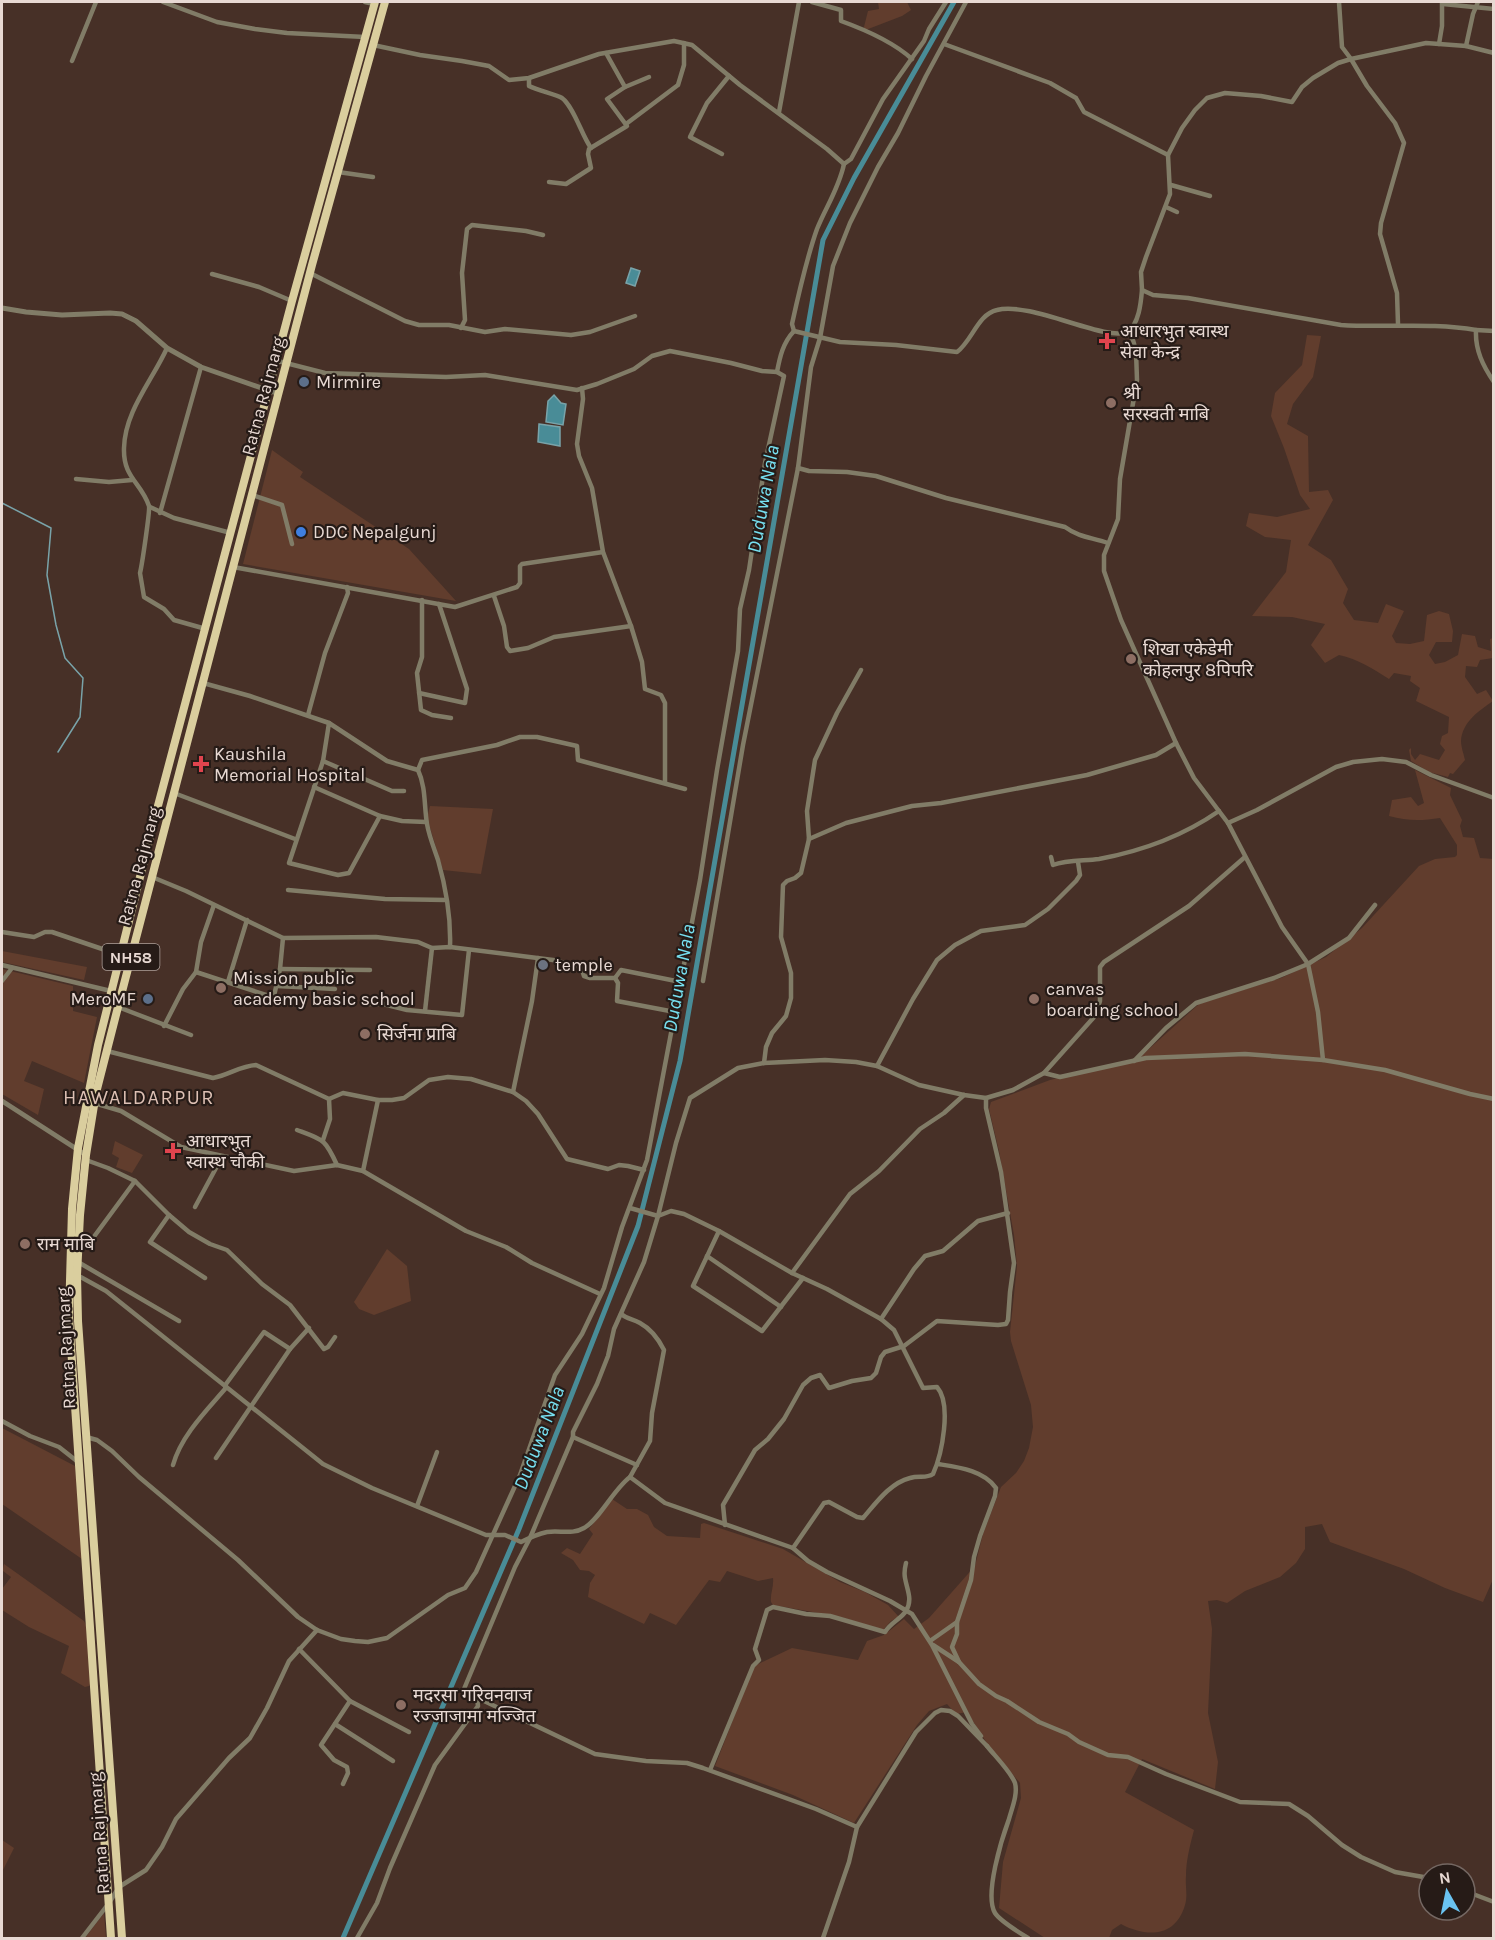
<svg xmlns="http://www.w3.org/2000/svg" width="1495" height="1940" viewBox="0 0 1495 1940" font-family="Karla,'Noto Sans Devanagari',sans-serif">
<rect width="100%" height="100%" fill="#473027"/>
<!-- green -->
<g fill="#613d2d">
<path d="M878,2h29l4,8 -9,6 -39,15 5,-20 11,-2z"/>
<path d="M1307,335l14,1 -8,41 -20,27 -6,20 21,12 1,56 19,-2 5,10 -25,45 23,15 17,29 -5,14 11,17 24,3 8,-19 18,7 -12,25 4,7 14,1 14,-3 3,-26 12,-4 10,3 4,17 -1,11h-16l-7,13 6,9 10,-2 13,-7 4,-21 13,2 3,11 13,4 -1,-12 3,-1v20l-13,2 -3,7 -11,-1 -1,11 12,17 9,-4 7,11c-13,9 -31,21 -32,40 0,6 3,14 4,19l-12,14 -3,-1 -2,4 -19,-5 -18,-11 -2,-11 2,-2v6l4,6 5,-6 19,6 6,-10 -5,-6 2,-8 6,-3 1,-16 -33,-16 4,-13 -10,-7 1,-5 -17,-3 -5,6c-16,-10 -31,-20 -50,-24l-14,8 -14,-18 14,-21 -33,-7 -40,-1 34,-44 5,-32 -26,-3 -19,-11 3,-13 28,4 33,-8 -10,-14 -16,-47 -13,-32 4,-23 27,-28z"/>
<path d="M272,450l31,22 -3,5 109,72 47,52 -213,-37z"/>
<path d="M1415,770l36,18 -1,7 12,25 -2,6 3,11 11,1 6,20 14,1v718l-11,25 -38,-14 -41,-19 -74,-27 -8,-18 -17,3v22l-9,14 -16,14 -35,14 -18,12 -10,-3 -9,1 4,28 -4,84 10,49 -3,27 -73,-30 -17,33 69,38c-4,15 -8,31 -8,46 -1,9 2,20 -1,29 -9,32 -38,33 -64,19l-9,6 -3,8h-64l-46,-30 4,-46 18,-64 -1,-15 -30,-35 -23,-36 -11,2 -9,-10 -18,7 -12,14 -63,98 -61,-28 -78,-29 39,-100 38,-18 66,12 9,-19 17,-6 20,-16 10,10 15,-11 46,-52 8,-32 18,-47 15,-14 8,-12 5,-13 4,-21 -2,-22 -20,-64 -1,-9 7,-66 -3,-31 -15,-84 -10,-42 2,-7 59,-22 89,-22 60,-54 82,-26 45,-21 36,-29 57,-62 16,-7 20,-2 2,-2v-10l-17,-27c-19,3 -33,3 -51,-2l3,-16 19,-3 7,9 6,-3z"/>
<path d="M430,806l63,3 -12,65 -38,-4 -16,-52z"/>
<path d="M2,951l85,16 -3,13 -82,-18z"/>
<path d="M2,969l71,17v25l24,6 -13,66 -52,-22 -8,20 20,8 -6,26 -36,-21z"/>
<path d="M115,1141l28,14 -11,18 -16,-6 3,-9 -7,-4z"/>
<path d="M387,1249l20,17 4,35 -37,14 -15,-6 -5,-7z"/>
<path d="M2,1428l73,38 7,93 -80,-55z"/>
<path d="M612,1499l15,10h10l11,6 6,12 13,9 33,2 1,-14 3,-1 79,26 57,33 25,10 23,13 11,12 -8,4 -7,8h-4l-39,-12 -68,-12 -2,-3c-1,-8 3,-15 2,-24l-15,3 -31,-10 -7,11 -11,-2 -33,45 -26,-12 -6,11 -56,-27 2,-14 5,-8 -6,-4 -9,-1 -7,-10 -12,-7 6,-5 13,6 13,-20 -4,-5z"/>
<path d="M4,1564l80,57 2,4 5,57 -2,4 -4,1 -24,-14 8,-27 -40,-19 -27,-17v-21l9,-12 -8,-6 -1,1z"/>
<path d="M2,1840l12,8 -12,24z"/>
<path d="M104,1913l2,25h-21z"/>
</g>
<!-- water -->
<g fill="#498c97" stroke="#79a3a9" stroke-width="1.5">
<path d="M631,268l9,3 -5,15 -9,-3z"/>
<path d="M554,395l7,8 5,1 -3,21 -17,-3 2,-21z"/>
<path d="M539,424l21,3v19l-22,-4z"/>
</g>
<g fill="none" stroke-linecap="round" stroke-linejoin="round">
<!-- stream -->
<path stroke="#79a3a9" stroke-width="1.5" d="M2,503l49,25 -4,47 9,50 9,33 18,20 -3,39 -22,35"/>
<!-- canal -->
<path stroke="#498c97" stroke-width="5" d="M343,1938l176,-409 119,-303 42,-165 143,-821 31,-62 100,-176"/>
<!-- minor -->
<g stroke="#817c67" stroke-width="4.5">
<path d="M163,2l54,20 38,7 32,4 78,4"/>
<path d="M365,2l9,2"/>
<path d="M812,2l29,8v11c25,9 51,20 71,38"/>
<path d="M1339,2l3,45 9,12 16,27 28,37 9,20 -23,80 -1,11 17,59 1,31"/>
<path d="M1443,4l51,5"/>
<path d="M944,44l106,39 26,15 8,14 84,43"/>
<path d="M1439,44l3,-18v-24"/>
<path d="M373,45l47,10 42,6 27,5 20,14 20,-2 70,-24 75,-13 18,4 48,40 87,64 17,15 7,-5 32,-60 41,-58 5,-12 17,-27"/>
<path d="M1466,46l7,-32 5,-12"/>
<path d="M72,61l24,-59"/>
<path d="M529,78v8c8,4 28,9 33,12 12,9 20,38 29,50"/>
<path d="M625,87l24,-10"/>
<path d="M779,112l20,-110"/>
<path d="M626,124l52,-39 6,-20v-22"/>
<path d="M722,154l-32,-17 17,-34 22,-27"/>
<path d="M338,172l35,5"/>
<path d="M549,182l17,2 25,-16 -3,-14 1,-5 38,-23 -20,-27 18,-12 -19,-34"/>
<path d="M1171,185l39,11"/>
<path d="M1166,207l11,5"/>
<path d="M310,273l95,48 14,4h30l36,7 20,-3 66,6 19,-3 45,-16"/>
<path d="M212,274l47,13 33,14"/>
<path d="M1142,290l-1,-18 5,-15 24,-63 -2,-39 14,-27 13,-18 12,-12 18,-5 36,3 31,6 10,-15 11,-9 25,-15 13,-4 75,-16 40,3 28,7"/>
<path d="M461,328l4,-8 -3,-47 5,-44 5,-4 54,6 17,4"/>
<path d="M1476,330l18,1"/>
<path d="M794,331l46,11 56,3 61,7c15,-11 21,-38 40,-42 33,-9 109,32 130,22 12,-7 14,-30 15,-42l11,5 35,3 153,27c45,3 90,-3 135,5 -1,20 7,36 18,52"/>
<path d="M794,331l-2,-7c7,-32 14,-64 25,-95 9,-22 22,-41 27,-65"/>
<path d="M1127,332l6,8 3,11 1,29 -17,99 -2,40 -14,36v16l17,49 55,123 18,35 34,45 54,104 26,37 10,48 5,48"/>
<path d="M167,348c-15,33 -42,63 -43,100 -1,30 17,34 25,58 1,5 -7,59 -9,67l4,24 20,12 10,11 32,9"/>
<path d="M777,372c3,-16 6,-29 17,-41"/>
<path d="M798,468l11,3 38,1 29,4 70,22 119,29c15,11 26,10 43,16"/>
<path d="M76,479l33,3 23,-2"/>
<path d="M252,495l30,10 10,39"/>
<path d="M150,507l24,11 57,15"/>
<path d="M160,513l41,-146"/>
<path d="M233,567l222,40 62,-20 3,-4v-17l2,-2 81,-12"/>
<path d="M494,596l10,30 3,21 3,4 18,-3 26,-11 77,-11 -28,-74 -11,-64 -13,-32 -2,-12 6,-45 -1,-11"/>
<path d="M422,600v57l-5,16 4,37 11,5 19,3"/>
<path d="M631,626l11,36 3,27 16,6 4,8v80"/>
<path d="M203,683l47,13 79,27"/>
<path d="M419,693l46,10 2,-14 -28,-85"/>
<path d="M308,715l17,-62 23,-60 -1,-6"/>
<path d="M323,761l69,30h12"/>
<path d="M418,770l4,-10 75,-15 23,-8h17l40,9 1,14 107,29"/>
<path d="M314,787l66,29 22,5 24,1"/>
<path d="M174,793l121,46"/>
<path d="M380,816l-31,57 -11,2 -49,-12 34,-102 6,-38 58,38 31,9c8,17 6,36 9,54 2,12 7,24 11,36 8,28 13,59 12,87"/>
<path d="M1228,823l29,-13 79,-43 17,-5 29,-3 24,3 25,13 63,23"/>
<path d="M809,839l37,-16 66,-17 29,-3 146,-28 69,-20 20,-12"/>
<path d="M1051,857l2,8c14,-5 31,-4 46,-6 43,-8 84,-23 120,-48"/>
<path d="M152,877l34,14 97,47 93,-1 42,5 14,6 18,-1 103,13 28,7 3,9 6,2h25l3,5 -1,18 58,11"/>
<path d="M288,890l97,9 61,1"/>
<path d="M2,932l32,5 11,-5h7l68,23"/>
<path d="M2,965l109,26"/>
<path d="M280,969l90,1"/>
<path d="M196,972l73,24h5l6,-27 3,-31"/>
<path d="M615,978l6,-8 60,12"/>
<path d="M2,981l10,-13"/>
<path d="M703,981l40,-236 55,-277 13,-101 9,-29 13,-72 17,-43 28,-56 20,-34 28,-57 40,-74"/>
<path d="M228,982l19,-62"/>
<path d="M277,986l58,3"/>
<path d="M369,1004h14l24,6 55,5 7,-65"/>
<path d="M118,1007l73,28"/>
<path d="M425,1011l7,-63"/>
<path d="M164,1026l19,-37 13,-17 5,-30 13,-37"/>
<path d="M107,1051l106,27c16,-3 27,-12 43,-13l73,34 14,-6 35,7h14l12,-2 25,-18 19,-3 23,2 42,13 13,9 12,13 29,45 41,10 11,-4 9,1 16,4"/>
<path d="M1134,1061l32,-33 30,-25 78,-25 34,-14 41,-26 26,-33"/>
<path d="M764,1063l2,-16 6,-14 14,-17 5,-18v-25l-10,-36 2,-52 4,-4 8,-3 6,-5 8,-34 -2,-28 8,-51 22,-47 24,-43"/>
<path d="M877,1066l36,-67 24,-39 18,-15 26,-14 44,-6 23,-16 28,-28 4,-6 -2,-13"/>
<path d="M1044,1073l16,4 86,-19 99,-4 78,6 62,10 85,24 24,5"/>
<path d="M513,1092l19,-91 6,-43"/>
<path d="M94,1103l27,8 60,36 113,24 43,-6 26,6 103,60 40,16 26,16 68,31"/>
<path d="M297,1130c27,10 28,9 40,35"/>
<path d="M323,1140l7,-21 -1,-20"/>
<path d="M86,1160l22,8 27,13 34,34 20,17 21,12 17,6 35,34 28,21 34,44 4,-2 7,-10"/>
<path d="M363,1171l15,-71"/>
<path d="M195,1207l27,-50"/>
<path d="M630,1208l28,8 13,-5 13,3 35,17 73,42 35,16 54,30 13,11 29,58 14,-1c15,17 5,67 -4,87 -7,5 -14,1 -23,4 -20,5 -34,25 -47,40l-6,-1 -28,-15 -5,1 -31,45"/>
<path d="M169,1215l-19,27 55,36"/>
<path d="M719,1231l-26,55 69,45 41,-53"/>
<path d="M79,1240h11l3,-2 42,-57"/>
<path d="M707,1256l74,51"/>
<path d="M78,1262l101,59"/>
<path d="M792,1273l58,-79 29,-23 41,-42 24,-16 20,-18"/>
<path d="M77,1275l29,16 217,173 49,24 114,47h19l16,7c8,-4 17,-8 26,-10 13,-2 25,3 37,-4 15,-8 29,-38 46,-51l35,26 128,45 15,13 19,11 63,29 22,13 20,31 40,79 9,12"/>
<path d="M621,1314c6,5 12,5 19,9 11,6 19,17 24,27l-12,63 -2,28 -20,36"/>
<path d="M881,1319l33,-50 11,-13 18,-5 35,-30 30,-8"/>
<path d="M290,1349l19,-21"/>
<path d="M2,1421l28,15 29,11 19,15"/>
<path d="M86,1437l11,3 15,11 27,26 99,83 60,57 19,13 24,9 14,2 13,1 19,-4 61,-43 17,-7 11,-16 44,-97 35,-100 27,-41 22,-46 18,-61 25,-67 53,-280 17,-110 21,-119 2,-42 9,-39 16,-107 19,-87 -7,-4 -15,-1 -31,-8 -61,-12 -18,5 -18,13 -37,15 -20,6 -92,-15 -39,2 -121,-4 -47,-12"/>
<path d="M573,1437l64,28"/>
<path d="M173,1465c8,-29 33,-54 52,-76l1,-5 38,-52 26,17 -74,109"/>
<path d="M417,1506l20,-54"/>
<path d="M725,1525l-2,-20 32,-55 13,-11 16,-20 19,-34 8,-7 9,-3 9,13 23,-7 19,-3 5,-5 5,-16 4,-5 19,-6 33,-25 61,4 8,-1 2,-4 2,-28 4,-29 -13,-91 -15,-64v-10"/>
<path d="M957,1622v12l-5,13 7,15"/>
<path d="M930,1641l27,-19 14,-42 3,-23 6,-21 15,-40 1,-8c-12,-18 -39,-21 -58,-24"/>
<path d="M933,1645l26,17 20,22 17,12 11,5 32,21 29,12 11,8 29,13 20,2 38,17 74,28 49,2 19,12 34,29 19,12 34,15 34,6"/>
<path d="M299,1649l51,52 -29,44 13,15 13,7 1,6 -5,11"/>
<path d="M350,1701l59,31"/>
<path d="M335,1724l58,37"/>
<path d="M987,1746l-29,-30 -8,-5 -9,-1 -6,3 -19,19 -59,95 -41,-18 -113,-41 -16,-5 -41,-2 -51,-7 -113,-54 -18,-11 51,-122 15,-29 43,-101v-5l24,-48 11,-28 6,-27 30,-67 14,-46 18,-73 14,-45 48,-30 26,-5 61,-3 31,2 21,4 42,19 45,10 22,3 27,-8 31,-17 51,-57 5,-15v-34l4,-5 85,-56 56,-49"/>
<path d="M987,1746c7,9 24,26 28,37 3,11 -3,25 -6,36 -7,19 -25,76 -14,94 5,8 25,20 33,25"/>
<path d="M710,1770l43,-104 6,-6 -4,-11 12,-39 6,-3 33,7 24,2 55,16c6,-10 16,-13 21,-21 7,-12 1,-21 -1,-33 -1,-5 0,-11 1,-15"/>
<path d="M1465,1891l29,11"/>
<path d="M82,1938l27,-35 10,-16 27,-17 16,-23 14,-28 53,-61 21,-20 17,-30 22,-47 28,-31"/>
<path d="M357,1938l20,-35 13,-35 45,-103 43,-59 -1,-8"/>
<path d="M823,1938l26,-76 8,-35"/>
</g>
<!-- tertiary -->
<g stroke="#817c67" stroke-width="5">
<path d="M2,308l24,4 36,3 48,-2 12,1 14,7 31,27 34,19 78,27"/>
<path d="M2,1101l84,54"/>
</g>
<!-- trunk -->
<g stroke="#dace9e" stroke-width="8">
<path d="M111,1938l-42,-621 3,-108 6,-61 20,-103 57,-228 137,-516 83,-299"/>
<path d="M122,1938l-44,-617 -1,-46 3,-60 6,-60 10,-62 22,-86 194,-742 73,-263"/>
</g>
</g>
<!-- markers -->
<g fill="#e0444e" stroke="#261b17" stroke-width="2">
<path d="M1104 332h6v6h6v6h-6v6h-6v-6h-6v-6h6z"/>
<path d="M198 755h6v6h6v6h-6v6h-6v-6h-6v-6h6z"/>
<path d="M170 1142h6v6h6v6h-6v6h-6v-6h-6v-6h6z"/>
</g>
<g fill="#5c6f8a" stroke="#261b17" stroke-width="2">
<circle cx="304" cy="382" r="6"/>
<circle cx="148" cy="999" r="6"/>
</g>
<g fill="#8d6e63" stroke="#261b17" stroke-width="2">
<circle cx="1111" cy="403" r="6"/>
<circle cx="1131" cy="659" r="6"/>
<circle cx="221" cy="988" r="6"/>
<circle cx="1034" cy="999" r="6"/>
<circle cx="365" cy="1034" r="6"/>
<circle cx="25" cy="1244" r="6"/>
<circle cx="401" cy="1705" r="6"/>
</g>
<circle fill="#3f7fe0" stroke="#261b17" stroke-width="2" cx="301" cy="532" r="6"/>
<circle fill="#6b7280" stroke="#261b17" stroke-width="2" cx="543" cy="965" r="6"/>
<g text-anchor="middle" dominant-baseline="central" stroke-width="4.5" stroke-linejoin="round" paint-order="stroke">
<!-- shield labels -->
<rect fill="#261b17" stroke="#aea09b" stroke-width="1.5" x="102.5" y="944" width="57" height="26" rx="4.5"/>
<g font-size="16" font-weight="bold" fill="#e8d9d3">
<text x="131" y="957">NH58</text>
</g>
<!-- poi labels -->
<g font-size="18" fill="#e8d9d3" stroke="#261b17" text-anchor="start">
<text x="1120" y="331">आधारभुत स्वास्थ<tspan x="1120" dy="21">सेवा केन्द्र</tspan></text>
<text x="316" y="382">Mirmire</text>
<text x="1123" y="393">श्री<tspan x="1123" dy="21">सरस्वती माबि</tspan></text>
<text x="313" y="532">DDC Nepalgunj</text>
<text x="1143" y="649">शिखा एकेडेमी<tspan x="1143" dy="21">कोहलपुर 8पिपरि</tspan></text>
<text x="214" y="754">Kaushila<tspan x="214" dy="21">Memorial Hospital</tspan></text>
<text x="555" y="965">temple</text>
<text x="233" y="978">Mission public<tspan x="233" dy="21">academy basic school</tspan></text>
<text x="1046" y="989">canvas<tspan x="1046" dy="21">boarding school</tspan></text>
<text x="136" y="999" text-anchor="end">MeroMF</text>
<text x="377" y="1034">सिर्जना प्राबि</text>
<text x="186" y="1141">आधारभुत<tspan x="186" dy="21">स्वास्थ चौकी</tspan></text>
<text x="37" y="1244">राम माबि</text>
<text x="413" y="1695">मदरसा गरिवनवाज<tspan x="413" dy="21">रज्जाजामा मज्जित</tspan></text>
</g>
<!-- street labels -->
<g font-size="18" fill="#e8d9d3" stroke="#261b17">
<text transform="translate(263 396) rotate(-75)">Ratna Rajmarg</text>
<text transform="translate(139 866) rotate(-75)">Ratna Rajmarg</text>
<text transform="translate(66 1348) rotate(-93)">Ratna Rajmarg</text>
<text transform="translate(99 1833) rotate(-94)">Ratna Rajmarg</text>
</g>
<!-- water labels -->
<g font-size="20" font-style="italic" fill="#77e0f1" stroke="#261b17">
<text transform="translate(763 499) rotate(-80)">Duduwa Nala</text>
<text transform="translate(679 978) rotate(-80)">Duduwa Nala</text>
<text transform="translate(539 1438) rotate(-69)">Duduwa Nala</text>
</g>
<!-- neighbourhood labels -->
<g font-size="20" letter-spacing="1.5" fill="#ddc0b4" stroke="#261b17">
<text x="139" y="1097">HAWALDARPUR</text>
</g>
</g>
<!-- border -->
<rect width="1495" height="1940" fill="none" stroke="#e8d9d3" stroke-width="6"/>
<!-- north arrow -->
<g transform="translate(1447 1892) rotate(351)"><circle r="28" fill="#261b17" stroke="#746762" stroke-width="1.5"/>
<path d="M0-4.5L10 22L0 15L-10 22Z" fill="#6ac3f1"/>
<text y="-9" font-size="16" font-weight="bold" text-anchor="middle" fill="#e8d9d3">N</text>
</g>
</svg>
